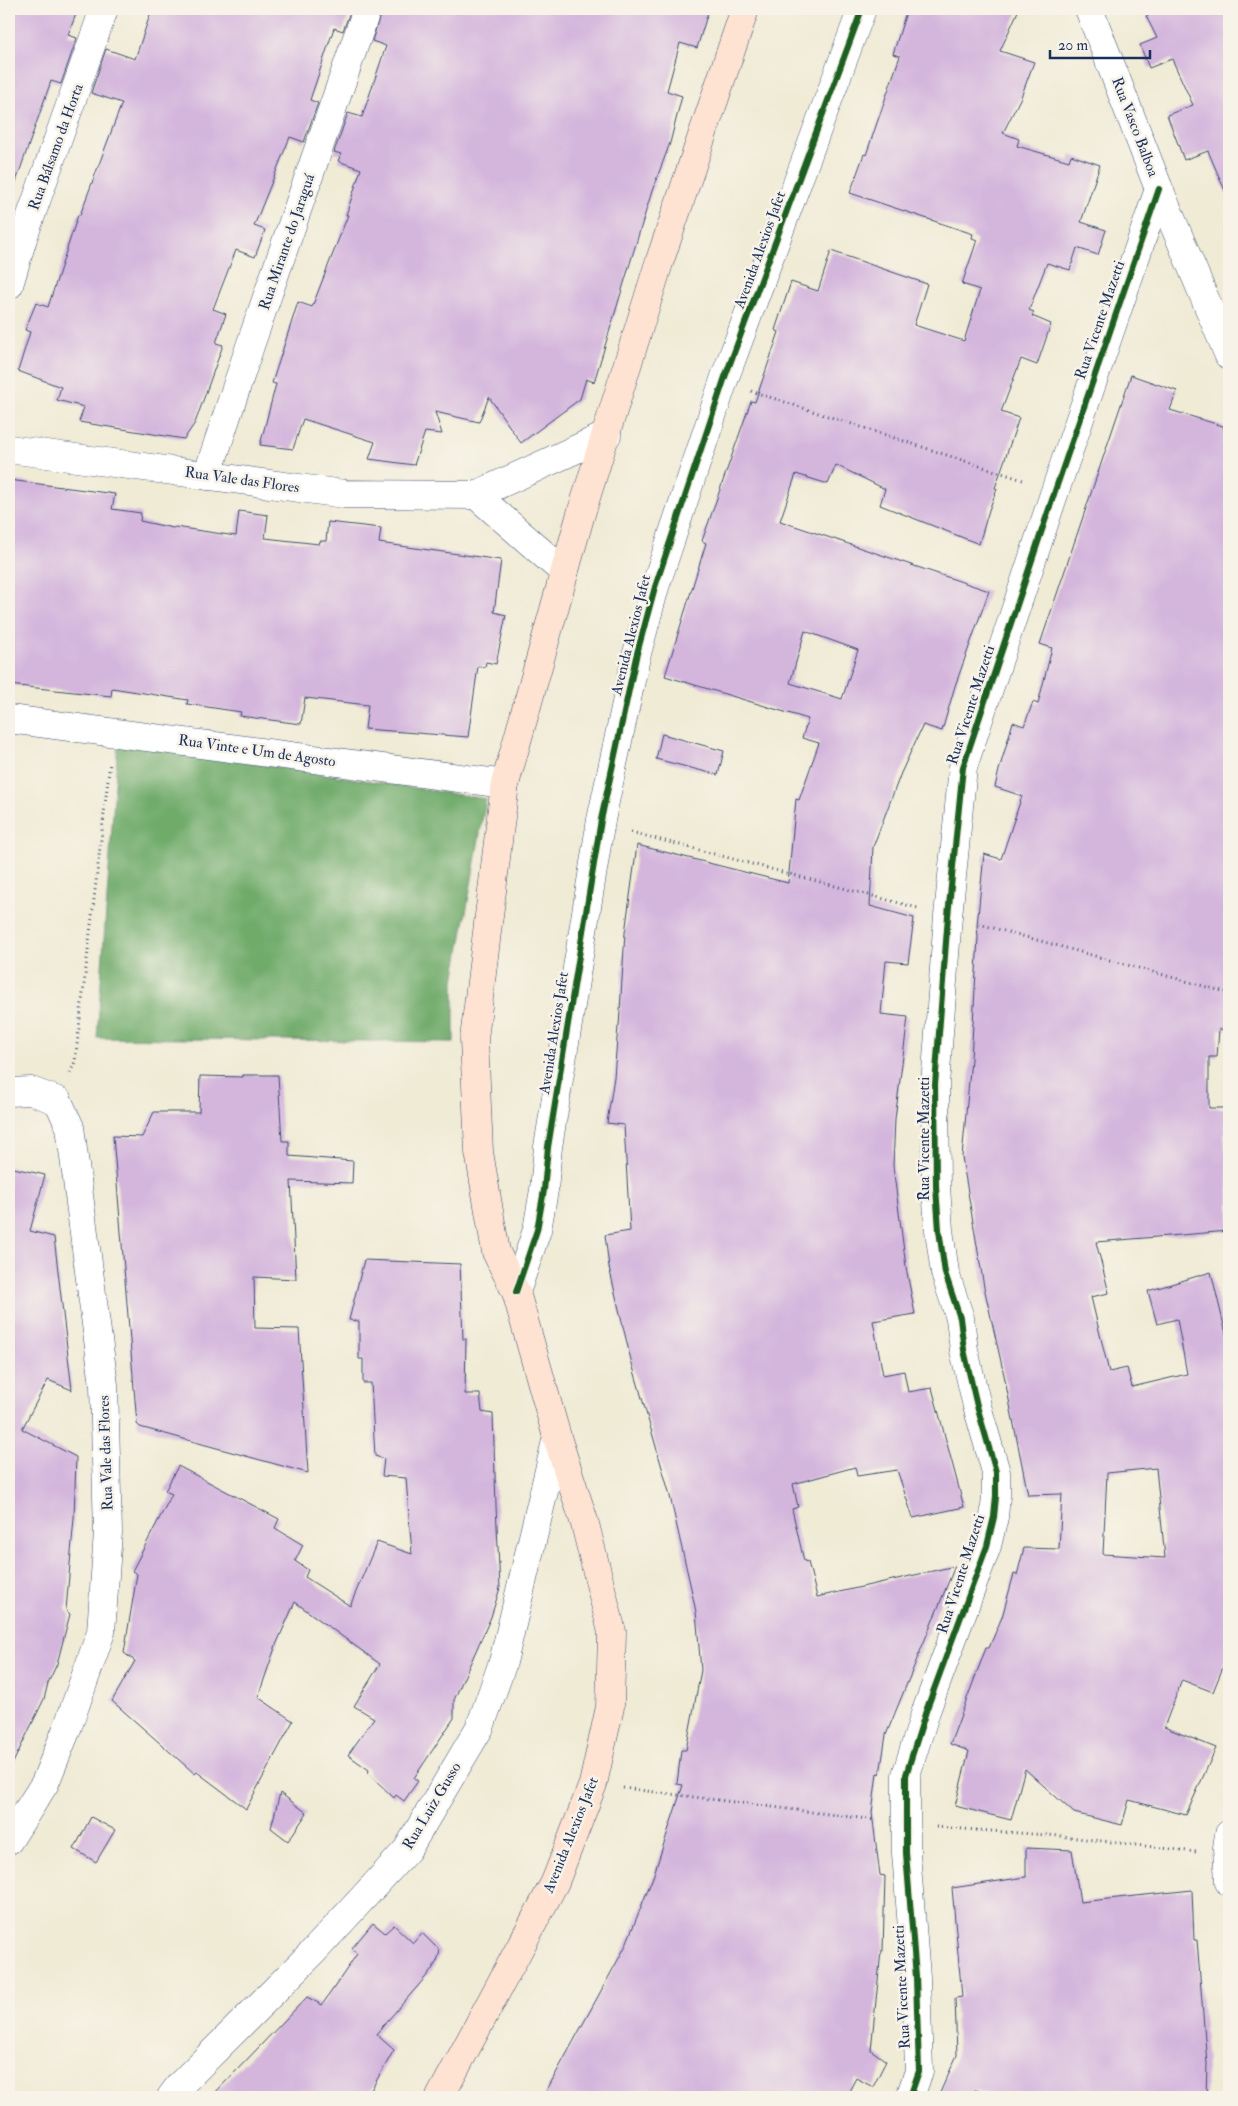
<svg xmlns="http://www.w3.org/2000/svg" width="1238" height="2106" viewBox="0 0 1238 2106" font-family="'IM FELL Double Pica',serif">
<rect width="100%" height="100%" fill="#f7f3e8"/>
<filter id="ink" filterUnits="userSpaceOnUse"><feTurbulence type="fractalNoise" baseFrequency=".02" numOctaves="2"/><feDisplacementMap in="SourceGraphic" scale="10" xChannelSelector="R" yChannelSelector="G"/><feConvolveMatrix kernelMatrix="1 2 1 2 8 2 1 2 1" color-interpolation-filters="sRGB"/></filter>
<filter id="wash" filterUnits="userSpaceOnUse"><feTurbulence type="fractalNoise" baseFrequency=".0096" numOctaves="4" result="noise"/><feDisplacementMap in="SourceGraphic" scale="20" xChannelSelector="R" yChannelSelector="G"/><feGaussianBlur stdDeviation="1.12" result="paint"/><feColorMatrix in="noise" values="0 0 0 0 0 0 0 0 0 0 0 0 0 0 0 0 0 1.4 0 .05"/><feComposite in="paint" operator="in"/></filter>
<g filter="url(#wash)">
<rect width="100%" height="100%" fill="#f0ebd5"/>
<!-- forest -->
<path fill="#70ab6a" stroke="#466d64" d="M118,742l368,57 -32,182v61l-357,-4z"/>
<g id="blocks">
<!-- building -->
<g fill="#d4b6dd" fill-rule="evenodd">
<path d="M9,9h69l-10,26 9,3 -16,46 -10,-3 -38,109h-4z"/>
<path d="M152,9h199l-8,22 -9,-3 -24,72 8,3 -14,39 -14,-5 -36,89 11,4 -10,27 -19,-7 -23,59 13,5 -10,29 7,2 -28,78 -11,16 -105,-17 5,-15 -27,-7 4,-13 -43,-16 12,-39 -5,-2 11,-27 12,4 30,-92h2l42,-112 -31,-10 15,-44 29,10z"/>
<path d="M382,9h327l-12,39 -17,-5 -13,48 15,5 -12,47 -18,48 -58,191 -8,-3 -6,20 -59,44 -32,-46 -10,25 -44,-10 7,22 -17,-2 -11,33 -45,-6 6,-17 -72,-23 -10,30 -33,-4 16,-61 -4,-1 26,-81 14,5 36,-92h-2l15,-46 -23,-8 3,-7 -7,-2 14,-39 14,4 24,-71 -14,-5z"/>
<path d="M907,9h112l-19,42 34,11 -13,35 -18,36 16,6 -2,7 52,15 2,-6 29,10 -19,57 25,8 -8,25 -21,-7 -7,22 -23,-7 -18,47 5,2 -2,4 19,8 -14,41 -16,-6 -20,53 18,6 -24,70 2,1 -8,21 -10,34 -99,-39 5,-16 -49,-24 -8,19 -32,-10 -16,47 209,70 -34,95 -13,45 -19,-6 -22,48 -28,74 -3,59 44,12 -6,45 -22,-2 -5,53 27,3 -13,102 -2,47 13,101 9,47 -42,7 10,54 21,-4 4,21 24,-4 32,119 -51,11 -16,-48 -40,6 -2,-9 -62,17 5,23 -6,2 12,52 4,1 9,35 138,-31 -69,169 -6,39 -3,-1 -5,40 8,62 5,1 -2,75h-2l-10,99 15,11 -13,26 -17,-9 -10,19h-303l82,-150 28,-70 30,-92 -6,-1 4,-34h5l15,-80 -5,-58 -5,-24 -22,-96 -38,-132 -22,-93 -4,-32 25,-4 -6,-106 -17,-2 7,-46 4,-51h1l6,-93 12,-88 151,38 8,-84 3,1 20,-57 -17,-5 6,-19 -143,-43 41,-133 -4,-2 49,-140 4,1 24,-70 -4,-2 16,-48 27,9 13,-40 96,33 -13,41 50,16 16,-51 -18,-6 15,-44 -5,-2 1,-4 -123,-41 14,-39 2,1 34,-99 -7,-2zM805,631l53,19 -16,49 -52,-16z"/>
<path d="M1164,9h65v191l-21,-49 -24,9 -17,-45 26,-10 -21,-46 -23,9 -9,-23 17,-7 -11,-22z"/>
<path d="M1131,375l46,16 -7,19 53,16 6,15v574l-1,15 -9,-1 -2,28h-8v51h16l1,25h-2l5,56v42l-133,11 13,51 -18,4 18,75 18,-4 5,19 55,-13 -10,-55 -20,5 -9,-33 63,-19 18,74v306l-16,40 -31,-12 -18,47 52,21 -30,67 -57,-15 -7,25 -48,-12 -49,-44 -14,51 -56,-14 14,-55 -19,-7 36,-96h3l13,-31 12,-43 3,1 7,-27 35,1 3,-55 -34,1 -24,-120 -20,-88 -22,-130 9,-98 7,-122 -1,-11 7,-72 17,5 21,-63 -27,-9 4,-17 14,-48 11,4 9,-24 5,2 14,-56 -12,-4zM1156,1468l9,90 -62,-4 4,-81z"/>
<path d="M9,480l106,14 -3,15 29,4 -1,8 33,7 2,-1 61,9 3,-25 29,4 -3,23 54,6 1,-3h6l2,-19 53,6 -2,15 122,17 -7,52 12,3 -10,49 -10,-2 -1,5 -7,-1 -10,71 -103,-8 3,-24 -63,-7 -4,26 -61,-8 1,-4 -54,-8 1,-4 -76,-12 -1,8 -102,-11 2,-101 -2,-1z"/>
<path d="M662,734l62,17 -6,24 -62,-16z"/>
<path d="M243,1075h35l4,66h7v15l64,5 -1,22 -61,-2 5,98 -42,-2 1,51 44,1 9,144 -168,-46 -3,-3 -24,-288 29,1 12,-25h45l1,-36 43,1z"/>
<path d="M9,1167l36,8 -15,56 24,6 18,153 -24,-10 -26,49 54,28 -2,61 -8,92 4,4 -13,50 -9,19 -4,16 -35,72z"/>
<path d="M364,1260l96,4 3,75h3l-1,55h15l2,18 11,2 3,92 4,82 -9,29 -37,83v18l-40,60 4,3 -14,20 -8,-6 -2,3 -26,-25 1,-3 -21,-15 26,-37 -20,-12 26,-42 -85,-62 -19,43 -18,52 35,24 -47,88 -49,-37 -2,2 -83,-73 23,-40 -11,-8 13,-79 -5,-3 40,-77 -7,-3 13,-25 101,53 -4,9 28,17 -8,16 13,9 -3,7 45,29 27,-64 35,12 -6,-76 -24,-2 2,-17 -9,-3 -4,-73h-8v-24h-4v-38l-10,-1z"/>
<path d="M280,1793l27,20 -19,28 -17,-13z"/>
<path d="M91,1817l24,13 -19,32 -22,-13z"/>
<path d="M1026,1848l46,2 8,52 112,-12 2,50h3l10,124 -1,33h-207l-24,-7 -3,7h-34l19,-42 -2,-57 7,-1 -10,-109 74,-11z"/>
<path d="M373,1923l12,10 9,-8 19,18 9,-10 18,18 -3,10 -6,10 -55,63 18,16 -27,47h-156l96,-100 15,8 35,-51 -5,-6z"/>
</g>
</g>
</g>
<g filter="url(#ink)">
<use href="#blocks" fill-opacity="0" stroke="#3b4b70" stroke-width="1"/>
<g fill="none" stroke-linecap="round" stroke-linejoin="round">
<!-- street casing -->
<g stroke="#3b4b70" stroke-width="29">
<g id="street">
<path d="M1089,9l70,180 70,167"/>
<path d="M9,285l14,-47 81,-229"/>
<path d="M9,449l335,45 132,1 131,-60"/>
<path d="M207,476l44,-133 116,-334"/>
<path d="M476,495l88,77"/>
<path d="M9,719l496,65"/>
<path d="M9,1092l22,-1 27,10 12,26 34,258 4,147 -7,100 -33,94 -23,57 -36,57"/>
<path d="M516,1292l21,-62 7,-40 4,-43 53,-327 35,-163 19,-70 70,-210 137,-368"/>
<path d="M1229,1834l-2,14 2,34"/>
<path d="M171,2097l9,-12 134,-134 93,-101 73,-123 23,-65 54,-225"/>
<path d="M910,2097l9,-26 -3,-94 -10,-124v-78l20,-64 61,-165 7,-29 2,-21v-24l-19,-66 -13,-56 -4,-32 -15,-45 -6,-43 -3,-43 -1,-102 13,-169 15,-149 92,-276 104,-302"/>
</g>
</g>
<!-- secondary casing -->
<g stroke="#3b4b70" stroke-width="29">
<path id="secondary" d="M440,2097l115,-215 38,-98 17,-77 2,-75 -27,-108 -28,-87 -41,-145 -20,-40 -17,-100 -5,-113 31,-255 75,-267 79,-254 86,-254"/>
</g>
<!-- path -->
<g stroke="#3b4b70" stroke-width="3" stroke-dasharray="1 4" stroke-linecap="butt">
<path d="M751,391l275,90"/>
<path d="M631,832l287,76"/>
<path d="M979,924l250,69"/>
<path d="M70,1073l5,-11 35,-300"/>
<path d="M623,1788l252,32"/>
<path d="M936,1827l124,9 136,16"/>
</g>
<!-- street -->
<use href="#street" stroke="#fff" stroke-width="28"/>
<!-- secondary -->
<use href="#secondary" stroke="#fee3d2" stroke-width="28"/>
<!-- cycleway casing -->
<g stroke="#f7f3e8" stroke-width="9">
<g id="cycleway">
<path d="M516,1292l21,-62 7,-40 4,-43 53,-327 35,-163 19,-70 70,-210 137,-368"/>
<path d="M910,2097l9,-26 -3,-94 -10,-124v-78l20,-64 61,-165 7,-29 2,-21v-24l-19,-66 -13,-56 -4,-32 -15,-45 -6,-43 -3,-43 -1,-102 13,-169 15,-149 92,-276 104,-302"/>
</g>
</g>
<!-- cycleway -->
<use href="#cycleway" stroke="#1b5e20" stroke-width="6"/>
</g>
</g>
<g text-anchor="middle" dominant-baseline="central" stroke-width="5" stroke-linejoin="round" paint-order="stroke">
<!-- street labels -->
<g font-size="15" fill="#1b2f5e" stroke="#f7f3e8">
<text transform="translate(1135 127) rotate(69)">Rua Vasco Balboa</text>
<text transform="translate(56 147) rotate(-70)">Rua Bálsamo da Horta</text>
<text transform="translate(287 242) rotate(-71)">Rua Mirante do Jaraguá</text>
<text transform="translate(760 250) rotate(-70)">Avenida Alexios Jafet</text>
<text transform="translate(1100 320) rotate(-71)">Rua Vicente Mazetti</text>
<text transform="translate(242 480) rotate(8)">Rua Vale das Flores</text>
<text transform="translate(631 635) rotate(-76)">Avenida Alexios Jafet</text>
<text transform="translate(971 705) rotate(-72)">Rua Vicente Mazetti</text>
<text transform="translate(257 751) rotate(8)">Rua Vinte e Um de Agosto</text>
<text transform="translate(554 1033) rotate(-81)">Avenida Alexios Jafet</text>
<text transform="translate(924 1139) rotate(-90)">Rua Vicente Mazetti</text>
<text transform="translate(106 1453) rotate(-92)">Rua Vale das Flores</text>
<text transform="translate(961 1574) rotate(-72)">Rua Vicente Mazetti</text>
<text transform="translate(432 1806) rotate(-59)">Rua Luiz Gusso</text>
<text transform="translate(571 1835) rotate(-68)">Avenida Alexios Jafet</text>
<text transform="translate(902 1987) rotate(-93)">Rua Vicente Mazetti</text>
</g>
</g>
<!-- margin -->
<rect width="1238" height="2106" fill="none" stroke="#f7f3e8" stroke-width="30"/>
<!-- scale -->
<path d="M1050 50v8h100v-8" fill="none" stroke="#1b2f5e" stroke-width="2.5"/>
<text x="1058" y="50" font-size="15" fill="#1b2f5e" stroke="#f7f3e8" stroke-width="4" paint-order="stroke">20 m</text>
</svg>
